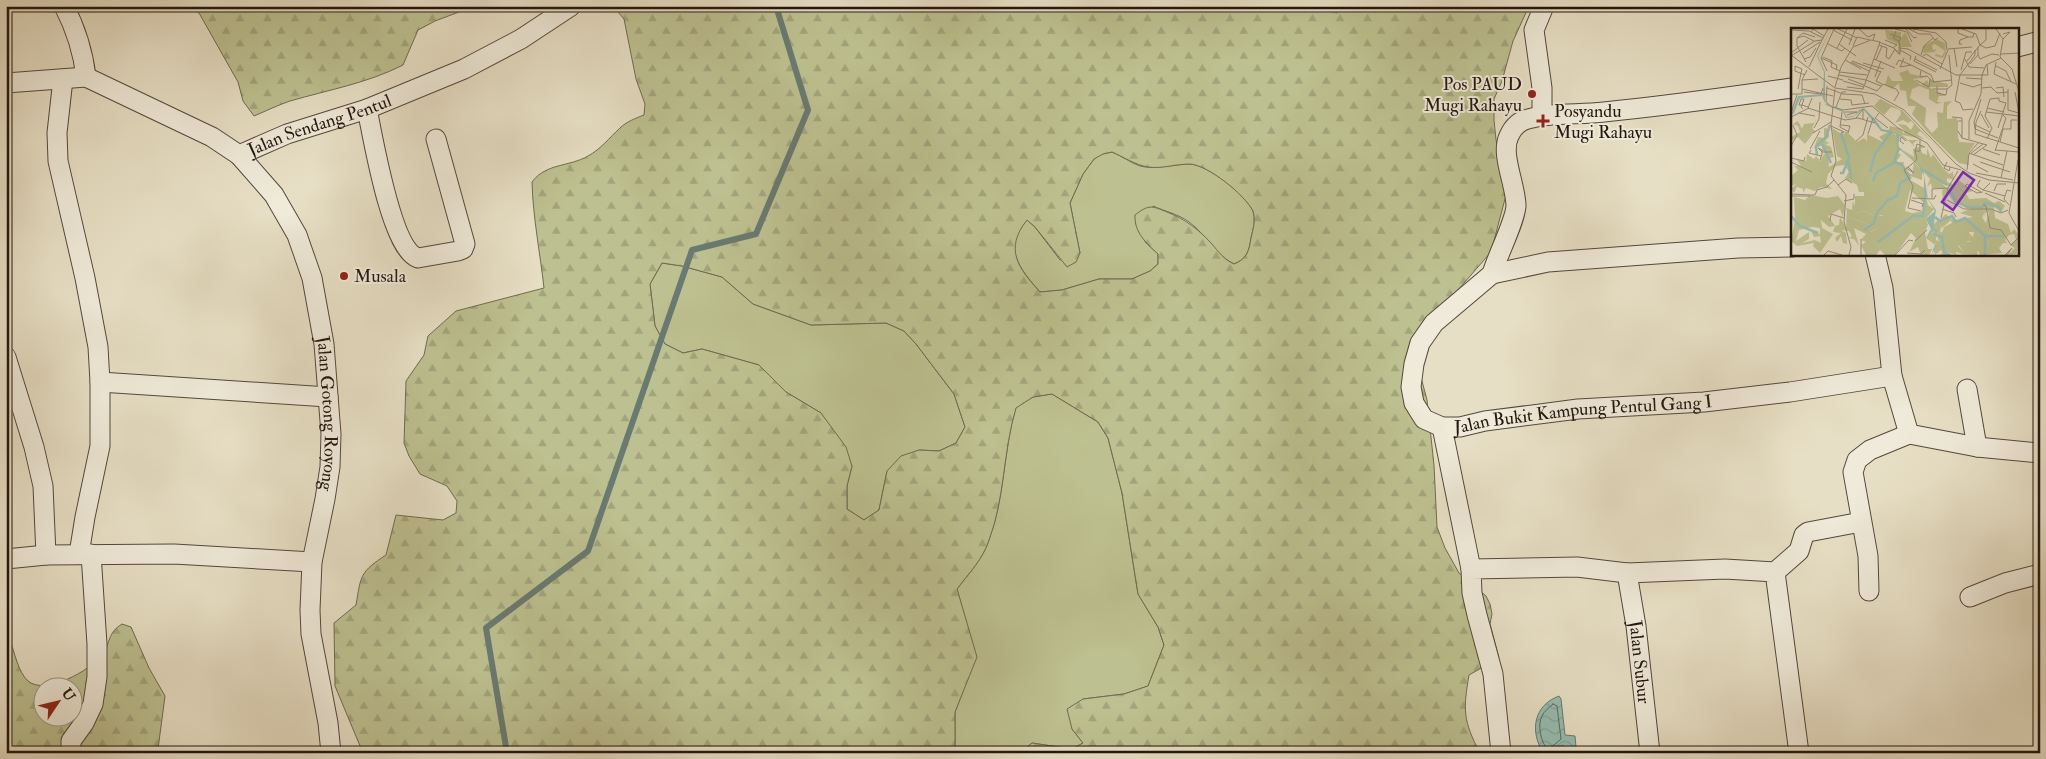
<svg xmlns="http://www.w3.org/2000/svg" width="2046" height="759" viewBox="0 0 2046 759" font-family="'IM FELL Double Pica',serif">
<defs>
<pattern id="forest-firs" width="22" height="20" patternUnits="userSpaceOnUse" patternTransform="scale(1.25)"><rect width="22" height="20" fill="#bdc090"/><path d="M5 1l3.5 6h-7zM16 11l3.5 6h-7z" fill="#a2a47b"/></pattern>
<pattern id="water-waves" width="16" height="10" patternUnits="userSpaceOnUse" patternTransform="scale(1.25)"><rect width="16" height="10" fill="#97bdb2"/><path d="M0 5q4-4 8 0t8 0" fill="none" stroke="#82a298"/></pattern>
</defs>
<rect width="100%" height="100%" fill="#e7dfc5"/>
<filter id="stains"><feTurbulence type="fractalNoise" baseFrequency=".004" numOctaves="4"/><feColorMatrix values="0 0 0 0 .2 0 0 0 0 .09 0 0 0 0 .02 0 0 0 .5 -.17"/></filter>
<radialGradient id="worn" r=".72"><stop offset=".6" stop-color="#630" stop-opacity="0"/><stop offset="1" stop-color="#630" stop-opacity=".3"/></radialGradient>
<!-- grass -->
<g fill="#bdc090" stroke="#706b50">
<path d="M1112,152c10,4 19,11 28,14 16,4 34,-2 50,-2 18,1 56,31 63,47 3,9 0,18 -2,27 -2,13 -4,21 -17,26 -19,-9 -28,-30 -45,-42 -11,-8 -25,-11 -36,-16l-8,36 13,12v10l-8,7 -18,8h-33l-37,11 -22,2c-12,-14 -32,-35 -24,-56 2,-5 7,-11 10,-17l9,8 25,33 20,-7 -10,-50 13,-29 11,-15 8,-5z"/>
<path d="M662,263l20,3 40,11 31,27 58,21 75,-2 18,8 12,13 38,50 11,33 -9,16 -17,8 -20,-1 -32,21 -8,39 -15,10 -17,-11v-23l5,-20 -31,-53 -35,-21 -27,-27 -57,-16 -19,4 -18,-9 -10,-18 -5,-42z"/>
<path d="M1052,394l46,28 10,16 14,55 16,101 20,33 6,18 -16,41 -24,8 -41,5 -11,30 11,14 -11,6 -40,-6 -12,10h-65v-41l21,-55 -19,-68c12,-16 26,-30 32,-49 16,-42 14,-89 27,-133l17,-10z"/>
</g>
<!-- forest -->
<g fill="url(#forest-firs)" stroke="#706b50" fill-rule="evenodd">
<path d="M186,6h289l-40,15 -17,9 -15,35c-35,18 -75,25 -113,36 -12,4 -24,10 -36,15l-11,-15 -5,-19 -39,-69z"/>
<path d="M618,6h695l3,3 21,4 8,-7h184l-16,35 -11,40 -8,18v21l2,20 14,40 -19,72 -79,91 15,57 7,65 3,62 8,21 14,25 27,23 4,8 2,10 -2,10 9,34 -30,17c-6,35 -6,46 11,78h-460l12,-10 40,6 11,-6 -11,-14 -5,-20 16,-10 41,-5 24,-8 16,-41 -6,-18 -20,-33 -16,-101 -14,-55 -10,-16 -46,-28 -19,3 -17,11c-13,43 -11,90 -27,132 -6,19 -20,33 -32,49l20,68 -22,55v41h-592l-28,-67 -1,-63 22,-18c5,-30 4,-33 30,-50l10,-40 47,5 13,-7 1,-12 -10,-15 -27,-12 -11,-18 -5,-13 2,-62 18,-26 4,-19 28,-25 88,-23c-4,-36 -11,-70 -12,-106 14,-19 37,-15 56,-26 13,-7 21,-18 32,-28 6,-6 16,-10 24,-13l1,-11 -9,-25 -12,-60 -7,-8zM1112,152c12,5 23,13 36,15 14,2 28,-3 42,-3 18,1 55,31 63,47 3,9 0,18 -2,27 -2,13 -4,21 -17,26 -11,-5 -15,-12 -23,-21 -13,-14 -26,-24 -44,-31 -15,-6 -18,-8 -32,3 -1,17 11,28 23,39v10l-8,7 -18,8h-33l-37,11 -22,2c-22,-24 -36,-43 -13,-72l8,7 32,40 9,-5 4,-9 -10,-50 13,-29 11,-15 9,-5zM662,263l20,3 40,11 31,27 58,21 75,-2 18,8 12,13 38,50 11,33 -9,16 -17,8 -20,-1 -18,6 -14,15 -8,39 -15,10 -17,-11v-23l5,-20 -6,-19 -25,-34 -35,-21 -27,-27 -57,-16 -19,4 -18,-9 -10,-18 -5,-42z"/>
<path d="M122,624l9,3 18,41 16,28 -7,53 -7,4 -20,-2 -2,2h-123v-114h4c4,12 8,33 18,42 17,15 63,-11 74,-26 9,-12 5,-22 20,-31zM42,686h30v30h-30z"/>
</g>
<!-- water -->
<path fill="url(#water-waves)" stroke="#697a71" d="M1559,696l2,3 4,36 10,1 1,11 -3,1v5h-10v-8l-7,3v5h-13c-13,-22 -10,-47 16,-57z"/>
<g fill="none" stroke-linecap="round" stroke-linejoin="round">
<!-- shore -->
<path stroke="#5d6a60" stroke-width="1" d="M1553,704l4,2 4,33 -13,11c-7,-7 -11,-25 -6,-34 2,-5 8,-9 11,-12z"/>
<!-- stream -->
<path stroke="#697a71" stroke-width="6" d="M507,753l-21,-125 102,-77 104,-301 64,-16 52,-124 -32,-104"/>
<!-- street casing -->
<g stroke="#54483c" stroke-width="21">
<g id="street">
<path d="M64,6c12,23 19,45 22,71"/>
<path d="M2017,47l23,-6"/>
<path d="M63,79l-6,54 1,28 27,117 13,69 2,35"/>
<path id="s1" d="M6,83l80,-6 126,60 27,18 35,40 23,40 15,43 12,66 7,90 -1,33 -5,32 -13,63 -2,48 1,24 17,89 3,30"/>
<path d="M367,109c6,28 24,140 51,149l40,-7 5,-2 2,-5 -29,-105"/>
<path d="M1542,116v-28l-8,-58 10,-24"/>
<path id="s2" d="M239,155l48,-21 80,-25 97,-40 57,-30 50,-33"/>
<path id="s3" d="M1792,247l-54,1 -190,14 -56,12 -58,49 -14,20 -6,21 -3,23 3,16 10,16 18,8h18l25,-6 93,-12 126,-7 86,-10 102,-16"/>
<path d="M1875,254l8,34 9,88 17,58 68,13 63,6"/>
<path d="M1492,274c5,-18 23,-52 24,-68 0,-21 -16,-52 -7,-70 4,-9 10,-15 19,-17 24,-7 51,-4 76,-7 63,-6 125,-15 188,-24"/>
<path d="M6,357l28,90 9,39 3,69 -40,4"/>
<path d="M1967,389l10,58"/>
<path d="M1442,427l29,142"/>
<path d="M79,554l6,-37 15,-71v-64l228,15"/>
<path d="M46,555l128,-1 138,8"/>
<path d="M1775,572l24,-21 5,-16 4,-3 53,-10"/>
<path id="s4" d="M1627,573l9,53 14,127"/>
<path d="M1869,591l-1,-35 -15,-84 4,-12 13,-10 39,-16"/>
<path d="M1970,597l35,-14 35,-9"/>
<path d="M71,753v-12l13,-18 9,-19 4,-27v-33l-6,-90"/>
<path d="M1501,753l-8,-79 -16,-59 -5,-22 -1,-24 106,-2 50,6 98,-4 50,3 24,181"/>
</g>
</g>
<!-- street -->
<use href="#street" stroke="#efead9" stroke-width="19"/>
</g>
<!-- markers -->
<g fill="#8f2418" stroke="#efead9" stroke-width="2">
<circle cx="1532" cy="94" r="5"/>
<path d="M1540.5 113.5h5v5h5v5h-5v5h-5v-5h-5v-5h5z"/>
<circle cx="344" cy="276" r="5"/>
</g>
<g text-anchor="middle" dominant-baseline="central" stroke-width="4" stroke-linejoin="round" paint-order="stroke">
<!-- poi labels -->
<g font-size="18" fill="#23160f" stroke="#efead9" text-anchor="start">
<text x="1522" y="84" text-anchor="end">Pos PAUD<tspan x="1522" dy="21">Mugi Rahayu</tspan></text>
<text x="1554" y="111">Posyandu<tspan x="1554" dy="21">Mugi Rahayu</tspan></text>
<text x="354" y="276">Musala</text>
</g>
<!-- street labels -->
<g font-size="18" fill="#23160f" stroke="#efead9">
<text stroke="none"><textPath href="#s2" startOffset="86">Jalan Sendang Pentul</textPath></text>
<text stroke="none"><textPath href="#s3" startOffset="644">Jalan Bukit Kampung Pentul Gang I</textPath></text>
<text stroke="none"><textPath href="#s1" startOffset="534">Jalan Gotong Royong</textPath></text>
<text stroke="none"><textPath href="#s4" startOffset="90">Jalan Subur</textPath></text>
</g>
</g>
<!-- overview -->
<g transform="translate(1791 28)">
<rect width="228" height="228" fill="#e7dfc5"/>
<path d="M88,1l22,3v6l4,-6 7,15h-11v5l-3,2 -6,-7 6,4v-7l-11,-5 -2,-9zM145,104l23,7v3l16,1 -7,10 1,12 -10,-2 -28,-27zM132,143l11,3 -2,8 2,-3 7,3 6,7 -15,-1 -1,-5 -4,4 3,-8zM62,173l3,8 -1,4 11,-2 3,4 7,-4 -3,5h12l5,5v8l-12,-1 -8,4v-7l-21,-8 -3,-9 6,2zM182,180l13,3 -4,6 8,13 -2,18 -9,-3 -6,-8 1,-5h-5l1,9 -5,1v5l-2,-4 -5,3 8,9 -10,-3v3l-9,-3 -3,3 -7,-19 -6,3 4,2 1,4 -9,-6 6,-9 1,4 2,-3 -4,-7h-4v-6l6,-2v8l6,-6 -5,9 7,6 2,-6 8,-4 -2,-5 8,2 15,-3 -13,-4z" fill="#bdc090"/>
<path d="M145,11l9,4 1,9 -3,6 -8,-2 1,-2 6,2 3,-5 -10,-7 -3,1 1,5 4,-1 -3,3 -11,1 1,-7zM117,42l2,4 17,3 -14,2 8,6 6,-5 2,5v-5l19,4v3h-19l17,9h-7l-2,6h5l-5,2 -8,-5v-9l-10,-4 -7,3 -2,9 16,10 -1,17 7,8 6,-6 -1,-15 6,1 1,-11 8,-1 -5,5v13l9,-1 2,3v18l-27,-3 -19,-22 4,-8h-8l-2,-15 -6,-1 -1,-7 -7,6 -7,-4 3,-10 4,6h11l-4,-8zM89,71l23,12 29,31 -12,-11 -3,3 7,5 -22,-4 6,5h10l-5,3 2,4 -6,-6h-1l-7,-4 -8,-6h-5l8,4 4,15 -3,2 4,3 -5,7h8l-1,6 9,7 2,-13 8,9v9l-12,-4v4l14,8 4,17 6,4 -8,10 2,6 -3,7 3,17h4l-3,6h-8l-3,-8 -9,5 7,-14 -5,-5 -16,22h-10l-5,-5 -4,5h-10l-5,-10 5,-3 -5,-2 5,-6 -12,-6 5,18 -5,-7 -5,-1 3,-2 -3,-5 -8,-1 5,3 1,11 -4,-1 -2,-7 -4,6 -2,-4 6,-5 -8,-1 2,-6 -6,1 -8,-7 1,8 11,6 -13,19 -7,-7 1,-3 -17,3 -6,-5 4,-21 -1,-23 11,3 5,-5 17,3 11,-2 7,9 -2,12 -3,-8 -12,7 7,10 4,-1 1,-8 6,11 1,-18 2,7 21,8 1,7 7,-4h12v-7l-6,-5 -4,-1 -3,4 -4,-3 3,-5 -7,4 -3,-4 -11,2v-17h9v-4h-5l-2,-7 -12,-7 4,-6 -4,-7 -9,1 -8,8 -2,9 6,6 -11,-2 -6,4 -9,-3 -3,5v-4l-6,-2 -3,6 -3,-4 5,-5 -5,2v-10l7,-6 -4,-4h7l-4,-6 9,1 1,-7 7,5 2,-3 4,5 4,-7h4l1,13 13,-8 -5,-3 -5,-28 11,7 3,-4 11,11 7,-4 3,3v-7l18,9 -6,-6 9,-5 2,-6 10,2 4,6 1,-3 -7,-7 8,1 5,5 3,-6 -3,-3 -3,2 -5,-3 -8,3 6,-9 -1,-4 -9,-3 -7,8 -10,-9zM119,162l15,14 -2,7 -11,2 -7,-2zM21,199l8,1v6l-9,-3 3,6 6,-1 1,7 -6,-3 -13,3 7,-4v-7l-13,9 3,-11zM26,90l-5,10 3,3 -10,13 -7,-7 -7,4v-4l9,-5 -2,-6 -5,-2 5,-3 4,8 2,-5 10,-1zM33,100l5,1v8l-4,4 5,2 -5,1 6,3 3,10 -4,1 -8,-8 1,-5 -9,3 4,-11 6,1zM130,118l4,2h-5l2,5 5,2v-7l4,10 2,-4 11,15 5,5 4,-2 1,8 -7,-2v4l6,2 4,-5 16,12 -7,2 3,6 17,-1 8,5 5,-2 6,5 -4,6 -7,-5 1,11 13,6 3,9 3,-4 4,5 -1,20 -9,1 7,-7 -5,-3 6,-5 -2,-6 -5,1 -4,5 2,3h-4l-4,5 3,5 -22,2 -2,-5 -1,5 -12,-1 -7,-10 5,-1 2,4v-5h5l-1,-9 12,12 4,-12 -2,12 5,2 2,-16 -4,-8 3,-10 -2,-2 -4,7 3,-7 -31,-7 -8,-12 -1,7 -3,2 -1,-11 8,-3 -16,-8 -3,5 2,-10 -10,-3 -20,-21 11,7 -1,-8zM155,186l5,6 -9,8v-3l-3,10 5,-5 6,-1 -6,6 9,-5 -8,6 -1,5 1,11 7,3h-13l4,-2 -2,-3 -6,5 1,-12 -5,-4 5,-4v5l5,2 1,-4 -4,-3 -3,-7 -2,6 -1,-7z" fill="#bdc090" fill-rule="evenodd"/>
<path d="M40,1l-13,27 7,16v31l19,8 3,6 7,-1 5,-6 5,-2 11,11 7,10 10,2 8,4 -2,11 25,23 5,30 8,11 -3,20 -6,9 9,6 -1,10 -1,-5 -3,5 4,-10 -9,-7 5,-9 -5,-10 9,-8 -11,-18v-17l-6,-11 -21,-18 -1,-13 -15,-3 -18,-22 -10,8 -7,1 -3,-6 -17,-7 -4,-9 -22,2 -6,15 -3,2 7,-19 25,-2 1,-22 -7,-16z" fill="#97bdb2"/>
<path fill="none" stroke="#97bdb2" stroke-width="2.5" d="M31,116l9,19M26,127l-1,-8 10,-10 4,-12M58,135l2,16M133,142l23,15M79,144l5,-18 16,-22M49,145h3l6,-15 -8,-25M82,153l3,-8 19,-11M158,161l7,12 11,6h15l4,-4 13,4 2,5M0,188l9,10 18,7M144,189l5,4 12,-5 4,6 9,-4 20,18h19M141,200l4,3 -1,4 7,2 2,15 6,3M73,202l10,-7 2,-9 12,-14 9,-4 3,-13 10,-5 -7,-12 -9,-5 5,-13M194,209v18M87,214l35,-26h10l2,-21"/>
<path fill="none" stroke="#998f7c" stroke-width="1" d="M47,1l19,9M68,1l9,8 7,-3 -2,6M104,1l12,3 5,10M115,1l8,9 3,-1M118,1l10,5h11l5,6 3,-2M122,1l23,4 10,9 1,8M167,1v4l10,4h5l1,-4M171,1l14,5 4,11M205,1l7,10 -3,18 12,12 7,23M0,2l18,1 14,7M42,2l19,10M105,3l-3,7 6,3 1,7M20,4l2,-3 11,7M99,6l11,4 -2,3M212,6l7,-2 -7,7M6,10v8l9,16M6,10l6,-5 12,4M6,10l7,-2 10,5M94,12l12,5 -3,2M88,14l15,6 6,7M37,16l14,7 3,-3M48,16l17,12M171,16h-3l1,-4 8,-3M58,17l6,-16M88,17l8,3 -1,9M189,17l6,3 9,-2 5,-13M189,17l6,-5v-11M62,18l4,-9 13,3M46,20l10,-19M163,20l3,19M157,21l24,-2M109,22l11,6 -1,4M0,25l17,-13M12,25l17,-11M109,26v-6l8,1 48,26h26l4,-10 15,-7M210,26l18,-1M0,27l44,33 40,6 29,16 52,54 13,9 20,7 30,3M130,27l3,-9 9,-8M187,27l2,4 12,-5 7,1M0,28l24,-15 7,-1 6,-11M125,28l-2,5 22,11M132,28l3,-2 16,10M32,29l9,4 -1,6 9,4M95,29l3,2 6,-10M30,30l16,7 -1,5M113,30l-4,9 11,-2M13,31l6,-2 6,-9M83,31l21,9M124,31l22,11M174,31l4,8 15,1M54,32l16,9M85,32l6,-14M61,33l29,11M176,33l13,-16M60,34l18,9M205,34l-2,12 22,10M72,35l21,6M179,36l8,-9v-8M105,37l3,-5 12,5 20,10 3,7M205,38l10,5 5,11M18,39l13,-27M149,41l8,-19M130,42l-1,7 7,-1 6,6 19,-2M170,42l5,-18h6M36,43l-6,-13 13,-29M90,43l-5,10 6,3M48,44l28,3M10,45l1,-4 -7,-3v5l10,4M48,47l27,5M37,48l15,4M84,49l6,-16M175,50l16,1M57,51l16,6M11,52l16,-1M75,52l15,6M125,52l13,7 1,-8M52,53l21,6M169,55l13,4 9,-3M36,58l-1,16 7,6M74,58l12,5 6,-7 13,5 3,4 -5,8M146,58v7l9,2 1,-6M44,59l6,-20 12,-20 18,-7 9,2M56,59l16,2 17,-47M36,60l16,6 19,1 3,9M191,60l9,-1 6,6 11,-1M205,60l7,-1 1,10M7,61l3,-16M11,61l31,7M44,61l-4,36 5,36 -5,15 15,19 -2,27 7,25 -2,8M142,61h14l5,-4 -3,-30M217,61v21l11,3M13,64l17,2 2,-6M224,64l4,21M0,66h11v-14l5,-10M21,70l-4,10 37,12 13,-2 17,5M49,71l11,1 1,5 17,-2M199,71l9,-1v3l7,2 -8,25M43,79l9,3 29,-4 26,22 29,15 16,22 18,5M45,79l6,-15h4M196,80l17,4M12,81l-2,-2 1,-2 2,-6h-3l-2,6h3l6,2M182,81l-10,1 -3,-7 -5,-2 5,-26 15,-20v-5M190,83l-5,11 -1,12 44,14M51,84l-2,15 9,5M54,84h12l-10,3M195,84l33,4M0,85l6,-18M8,85l16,3M88,85l-4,5 13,10M190,86l8,14M0,89l18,-9M161,89l10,1v3h-4M65,90l7,-9v10M50,97l9,1 -2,7M184,97l15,7M40,98l13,6 -3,1M23,100l5,-9 1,-17M184,101l-1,-7 7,-23M184,101l23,9M220,101v-9h6M167,103l4,7v-17M22,105l18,-11M77,106l5,-16M171,110l25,7M178,111v-18l12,-27 1,-19h6l-1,-10M196,111l5,-11 -7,-12 5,-17M65,113l7,-6 5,-18M209,114l3,-13h8M113,116l-4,-3 1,-4 5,4M0,118l6,-11 -4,-10M19,121l10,-18M192,121l17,6M20,122l-2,3 12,3M204,122l24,2M124,123l2,-7 8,3M204,123l11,-33 -3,-3M178,125l34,12M179,126l13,-10M182,127l14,-10M0,130l13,3 1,-4M29,132l2,-6v-4l-4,-2 4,4h10M227,132l-9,53 10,18M0,134l21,10M156,134l-3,6 5,3 1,-4M189,134l30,10M121,136l-8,6 9,16 -5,22 13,3M182,136l15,8M120,137l6,-6 -2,-8h5v-12M115,140l8,5 -6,-6M176,142l2,-17 10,-11M185,145l37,7M210,150l6,-27M189,152l-3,6 6,4 7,-7M176,156l-2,2 12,7 6,-1M176,156l14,8M47,157l8,-6 6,4M192,162l22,6M203,163l3,-7h9M194,165l20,9M0,166l19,1M19,167h5l2,-5 10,-3 7,-7M0,168h19M121,170l22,1 2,-4M141,170v-9l16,-1M120,172l12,4 -1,3M156,172l17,9h27l10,4 7,-3M53,173l10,-2v-5M192,176l3,2 4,22 11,2 10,15 8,-8M218,177l-5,-6 3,-9 4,1M151,181l12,4 2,4M150,190l7,-30 10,-17M39,193l1,-7 13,4M70,211v16M124,213l12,-11M116,225l14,1 4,-4M33,227l4,-4 14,4M104,227l14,-15 4,1M214,227l7,-7 -5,7"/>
<path fill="#7b2cbf" fill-opacity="0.15" stroke="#7b2cbf" stroke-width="2.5" d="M172,144l11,8 -21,30 -11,-8z"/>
<rect width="228" height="228" fill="none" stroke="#23160f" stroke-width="2.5"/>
</g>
<!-- margin -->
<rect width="2046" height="759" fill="none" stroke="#e7dfc5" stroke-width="25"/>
<rect x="8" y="8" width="2031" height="744" fill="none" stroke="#23160f" stroke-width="2.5"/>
<rect x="12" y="12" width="2021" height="734" fill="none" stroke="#23160f"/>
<!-- north arrow -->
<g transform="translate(58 702) rotate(55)"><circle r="24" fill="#efead9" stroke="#9d9588"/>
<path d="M0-4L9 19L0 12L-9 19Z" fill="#8f2418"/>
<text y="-8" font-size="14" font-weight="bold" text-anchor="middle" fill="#23160f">U</text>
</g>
<rect width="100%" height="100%" filter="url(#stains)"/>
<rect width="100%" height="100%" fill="url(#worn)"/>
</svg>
